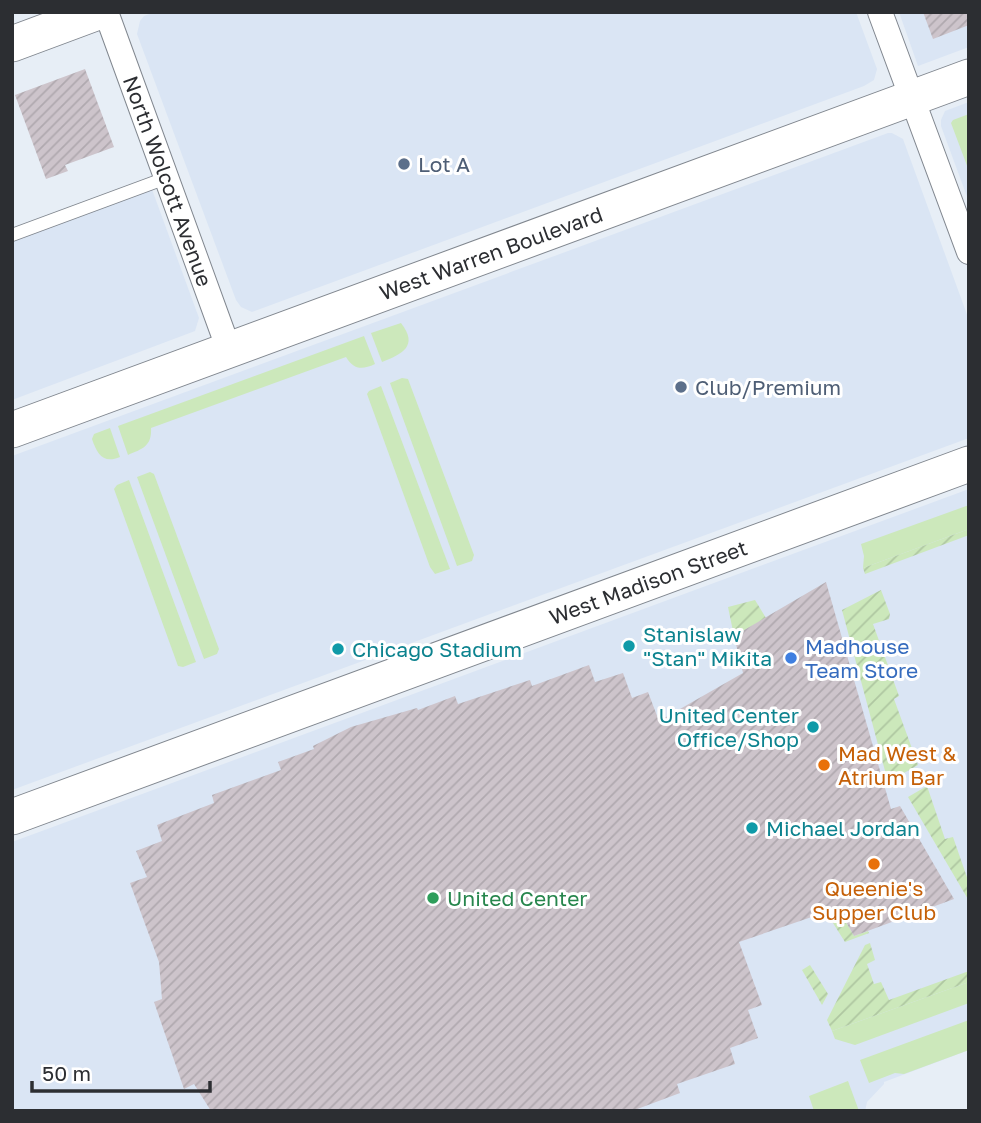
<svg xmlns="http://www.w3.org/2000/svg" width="981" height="1123" viewBox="0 0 981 1123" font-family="'Golos Text',sans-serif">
<defs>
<pattern id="garden-furrows" width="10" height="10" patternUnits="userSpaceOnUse" patternTransform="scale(1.75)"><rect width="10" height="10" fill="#cce8bb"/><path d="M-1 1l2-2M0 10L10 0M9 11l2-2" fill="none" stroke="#afc7a1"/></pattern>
<pattern id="building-hatch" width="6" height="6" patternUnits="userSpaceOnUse" patternTransform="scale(1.75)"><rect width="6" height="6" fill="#cdc4cb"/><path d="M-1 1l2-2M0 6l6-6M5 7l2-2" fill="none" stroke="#b0a9af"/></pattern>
</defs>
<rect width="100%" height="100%" fill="#e7eef6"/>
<!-- built -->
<g fill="#dae5f4">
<path d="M155,12h701l21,57 -3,11 -10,6 -612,226 -11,-5 -5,-7 -99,-266 3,-13 4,-5z"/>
<path d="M899,12h70v35l-51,19z"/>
<path d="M969,102v100l-28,-76v-6l4,-9z"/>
<path d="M888,133h4l11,6 66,181v118l-957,352v-334z"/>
<path d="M150,184l49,134 -4,13 -183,69v-165z"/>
<path d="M969,489v561l-85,32v2l-17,18 -2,9h-853v-269z"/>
</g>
<!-- grass -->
<g fill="#cce8bb">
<path d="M969,114v57l-18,-48 2,-3z"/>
<path d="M401,323c18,23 1,31 -19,39l-11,-29z"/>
<path d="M364,336l11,28c-13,6 -21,6 -29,-7l-195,71c1,18 -8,21 -23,27l-10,-29z"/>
<path d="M402,378l6,1 66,176 -2,6 -15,5 -67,-183z"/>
<path d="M381,386l69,183 -15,5 -5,-7 -63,-173 2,-3z"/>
<path d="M110,428l10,29c-17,7 -23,-3 -28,-18l2,-5z"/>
<path d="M150,472l4,2 65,175 -2,5 -13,5 -67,-182z"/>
<path d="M129,480l67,182 -13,5 -5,-1 -64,-177 3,-4z"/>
<path d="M969,505v24l-106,39 1,-12 -3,-12z"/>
<path d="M969,982v21l-114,42 -20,-6 -3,-8z"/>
<path d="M969,1020v30l-65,24 -9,-1 -26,10 -9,-23z"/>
<path d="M848,1081l11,30h-45l-5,-15z"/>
</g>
<!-- garden -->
<g fill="url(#garden-furrows)">
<path d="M969,529v6l-104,39 -2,-6z"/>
<path d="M881,590l9,24 -1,5 -16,5 26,72 -5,3 24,66 -30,17 -46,-172z"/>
<path d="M755,600l11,18 -32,18 -6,-29z"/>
<path d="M927,786l18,53 8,-2 16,46v18l-61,-104z"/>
<path d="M838,908l16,28 14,-5 1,2 -24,9 -19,-30z"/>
<path d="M870,943l5,17 -8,4 7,20 7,-2 8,18 80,-29v11l-137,49 -5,-11 38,-75z"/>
<path d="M810,965l18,29 -6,11 -20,-35z"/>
</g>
<!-- building -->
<g fill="url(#building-hatch)">
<path d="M923,12h46v13l-36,14z"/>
<path d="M85,69l29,78 -49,18 3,6 -22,8 -31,-84z"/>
<path d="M826,582l65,227 9,-3 54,93 -100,37 -16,-28 -99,34 23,63 -14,5 10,28 -28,10 5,16 -58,20 3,9 -48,18h-421l-17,-27 -10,5 -30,-87 8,-3 -3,-37 -29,-79 17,-6 -11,-26 26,-10 -5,-16 57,-22 -2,-8 69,-25 -3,-8 36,-13 -1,-3 38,-19 66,-19 1,2 37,-14 3,8 72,-24 2,6 57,-21 6,17 28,-9 9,25 16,-6 11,29 84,-48 -9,-37z"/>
</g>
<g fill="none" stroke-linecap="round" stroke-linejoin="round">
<!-- lane casing -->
<g stroke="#81878f" stroke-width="14">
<path id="lane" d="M12,235l154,-57"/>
</g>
<!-- street casing -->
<g stroke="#81878f" stroke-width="26">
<g id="street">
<path d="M106,12l123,338"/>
<path d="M880,12l89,240"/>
</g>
</g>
<!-- secondary casing -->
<g stroke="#81878f" stroke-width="37">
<g id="secondary">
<path d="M12,44l86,-32"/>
<path d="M12,430l957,-353"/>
<path d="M12,817l957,-353"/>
</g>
</g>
<!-- lane -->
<use href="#lane" stroke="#fff" stroke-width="12"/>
<!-- street -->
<use href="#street" stroke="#fff" stroke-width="24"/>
<!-- secondary -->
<use href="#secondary" stroke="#fff" stroke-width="35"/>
</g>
<!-- markers -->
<g fill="#5c6f8a" stroke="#fff" stroke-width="2.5">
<circle cx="404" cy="164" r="7"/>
<circle cx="681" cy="387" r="7"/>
</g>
<g fill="#0f9aa8" stroke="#fff" stroke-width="2.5">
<circle cx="629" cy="646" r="7"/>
<circle cx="338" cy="649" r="7"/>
<circle cx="813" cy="727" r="7"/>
<circle cx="752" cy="828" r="7"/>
</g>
<circle fill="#3f7fe0" stroke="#fff" stroke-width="2.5" cx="791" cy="658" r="7"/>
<g fill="#e8710a" stroke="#fff" stroke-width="2.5">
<circle cx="824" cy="765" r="7"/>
<circle cx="874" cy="864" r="7"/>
</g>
<circle fill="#2e9e5b" stroke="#fff" stroke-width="2.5" cx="433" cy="898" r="7"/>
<g text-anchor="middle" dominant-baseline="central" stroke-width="6" stroke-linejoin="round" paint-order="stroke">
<!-- service labels -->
<g font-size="21" fill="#4e5e75" stroke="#fff" text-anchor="start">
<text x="418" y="164">Lot A</text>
<text x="695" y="387">Club/Premium</text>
</g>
<!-- street labels -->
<g font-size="21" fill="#2c2e32" stroke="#fff">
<text transform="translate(168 181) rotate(70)">North Wolcott Avenue</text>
<text transform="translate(491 253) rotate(-20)">West Warren Boulevard</text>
<text transform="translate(648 582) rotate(-20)">West Madison Street</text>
</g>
<!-- culture labels -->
<g font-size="21" fill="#0d838f" stroke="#fff" text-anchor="start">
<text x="643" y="634">Stanislaw<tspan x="643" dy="24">"Stan" Mikita</tspan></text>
<text x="352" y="649">Chicago Stadium</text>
<text x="799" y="715" text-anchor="end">United Center<tspan x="799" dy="24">Office/Shop</tspan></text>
<text x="766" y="828">Michael Jordan</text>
</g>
<!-- shop labels -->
<g font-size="21" fill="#366cbe" stroke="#fff" text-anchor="start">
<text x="805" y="646">Madhouse<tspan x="805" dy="24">Team Store</tspan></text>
</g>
<!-- food labels -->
<g font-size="21" fill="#c56008" stroke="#fff" text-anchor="start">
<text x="838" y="753">Mad West &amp;<tspan x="838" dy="24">Atrium Bar</tspan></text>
<text x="874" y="888" text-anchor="middle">Queenie's<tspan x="874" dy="24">Supper Club</tspan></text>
</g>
<!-- leisure labels -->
<g font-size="21" fill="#27864d" stroke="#fff" text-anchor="start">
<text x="447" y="898">United Center</text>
</g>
</g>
<!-- border -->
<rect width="981" height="1123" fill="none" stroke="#2c2e32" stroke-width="28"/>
<!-- scale -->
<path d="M32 1081v10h178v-10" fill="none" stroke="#2c2e32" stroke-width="3.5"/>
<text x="42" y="1081" font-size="21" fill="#2c2e32" stroke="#ffffff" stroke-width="5" paint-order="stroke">50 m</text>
</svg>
